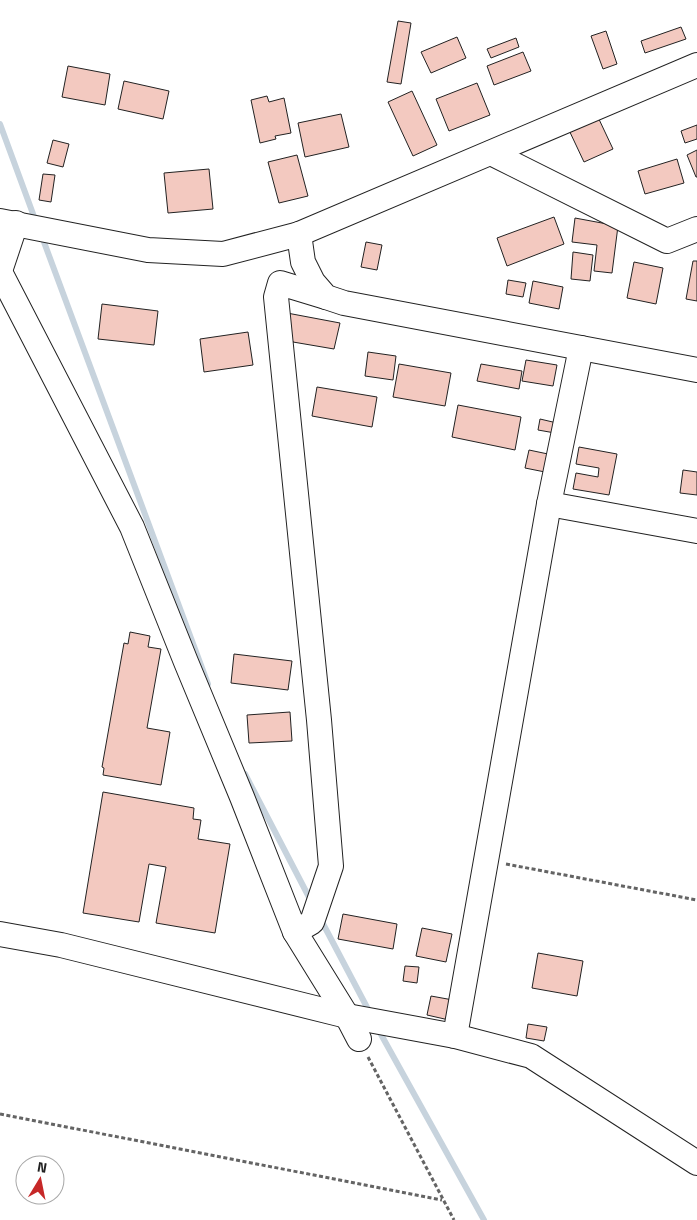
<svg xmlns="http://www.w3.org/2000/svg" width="697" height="1220" viewBox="0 0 697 1220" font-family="'Titillium Web',sans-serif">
<rect width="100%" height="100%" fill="#fff"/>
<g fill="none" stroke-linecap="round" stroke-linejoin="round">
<!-- stream -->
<g stroke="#c7d3dd" stroke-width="6">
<path d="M0,124l36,98"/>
<path d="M41,234l167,450"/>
<path d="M245,774l67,129"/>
<path d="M320,918l50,95"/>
<path d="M378,1029l106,191"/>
</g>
</g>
<!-- building -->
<g fill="#f3c9c0" stroke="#222">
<path d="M398,21l13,2 -10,61 -14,-2z"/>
<path d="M681,27l5,12 -41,14 -4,-12z"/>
<path d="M606,31l11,33 -14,5 -12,-33z"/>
<path d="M457,37l9,21 -35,15 -10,-21z"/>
<path d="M516,38l3,9 -28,11 -4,-9z"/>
<path d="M523,52l8,19 -37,14 -7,-19z"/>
<path d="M68,66l42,8 -5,31 -43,-8z"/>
<path d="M124,81l45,10 -6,28 -45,-10z"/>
<path d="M477,83l13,32 -41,16 -13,-32z"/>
<path d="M412,91l25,54 -24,11 -25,-54z"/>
<path d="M267,96l2,6 15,-4 7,35 -16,3 1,3 -16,4 -9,-43z"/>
<path d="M341,114l8,33 -44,10 -7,-34z"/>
<path d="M597,115l16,34 -29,13 -16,-34z"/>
<path d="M697,125v14l-12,4 -4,-12z"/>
<path d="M53,140l16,4 -6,23 -16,-4z"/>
<path d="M697,150v27h-1l-9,-22z"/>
<path d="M297,155l11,41 -29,7 -11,-41z"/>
<path d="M677,159l7,24 -39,11 -7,-23z"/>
<path d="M209,169l4,40 -45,4 -4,-40z"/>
<path d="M43,174l12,1 -4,27 -12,-2z"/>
<path d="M554,217l10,27 -57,22 -10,-28z"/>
<path d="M575,218l43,8 -6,47 -18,-2 3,-26 -25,-3z"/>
<path d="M366,242l16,3 -5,25 -16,-3z"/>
<path d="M573,252l20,3 -3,26 -19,-2z"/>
<path d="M693,261h4v40l-11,-2z"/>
<path d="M634,262l29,6 -7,36 -29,-6z"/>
<path d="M508,280l18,3 -3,14 -17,-3z"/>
<path d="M533,281l30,6 -4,22 -30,-6z"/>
<path d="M102,304l56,7 -4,34 -56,-6z"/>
<path d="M287,313l53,10 -6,26 -41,-7 -3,-6z"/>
<path d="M248,332l5,33 -49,7 -4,-33z"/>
<path d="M368,352l28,4 -3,24 -28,-4z"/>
<path d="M526,360l31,5 -4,21 -31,-5z"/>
<path d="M399,364l52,9 -6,33 -52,-9z"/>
<path d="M481,364l41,7 -3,18 -42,-8z"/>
<path d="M317,387l60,10 -5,30 -60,-11z"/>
<path d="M458,405l63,12 -6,33 -63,-13z"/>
<path d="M540,419l17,4 -2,10 -17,-3z"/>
<path d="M579,447l38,7 -8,41 -36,-6 3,-16 22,4 1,-9 -23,-4z"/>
<path d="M529,450l19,4 -3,18 -20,-4z"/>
<path d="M683,470l14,2v23l-17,-2z"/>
<path d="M130,632l20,4 -2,11 13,2 -14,79 23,4 -9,53 -58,-10 1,-7 -2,-1 22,-124 4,1z"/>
<path d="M234,654l58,7 -4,29 -57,-7z"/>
<path d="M290,712l2,29 -43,2 -2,-28z"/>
<path d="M103,792l91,16 -1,11 8,1 -3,19 32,5 -15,89 -59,-10 10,-56 -17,-3 -10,58 -56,-9z"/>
<path d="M343,914l54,10 -4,25 -55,-10z"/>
<path d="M422,928l30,6 -6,28 -30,-6z"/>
<path d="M538,953l45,8 -6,35 -45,-8z"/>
<path d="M405,966l14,1 -2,16 -14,-2z"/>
<path d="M431,996l22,4 -4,20 -22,-5z"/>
<path d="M528,1024l19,3 -3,14 -18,-3z"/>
</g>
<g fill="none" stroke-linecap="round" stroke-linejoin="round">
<!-- minor casing -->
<g stroke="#222" stroke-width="26">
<g id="minor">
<path d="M491,153l176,88 30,-12"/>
<path d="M0,221l148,29 75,4 76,-20 398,-169"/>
<path d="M299,234l4,28 10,20 13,15 18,6 353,67"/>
<path d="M0,271l16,-48"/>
<path d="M0,272l132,255 54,135 56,135 53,135 52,84 12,23"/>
<path d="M549,504l148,27"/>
<path d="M295,932l17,-10 19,-56 -12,-146 -43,-423 4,-14 46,14"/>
<path d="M0,934l61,11 286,71 108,20 76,20 166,107"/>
<path d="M455,1036l94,-532 32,-156"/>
</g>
</g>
<!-- path -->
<g stroke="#646464" stroke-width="3" stroke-dasharray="4 2.5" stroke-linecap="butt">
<path d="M506,864l191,36"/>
<path d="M368,1057l86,163"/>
<path d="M0,1114l442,86"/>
</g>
<!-- minor -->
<use href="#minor" stroke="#fff" stroke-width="24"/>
</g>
<!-- north arrow -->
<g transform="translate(40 1180) rotate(10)"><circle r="24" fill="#ffffff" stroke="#a7a7a7"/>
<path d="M0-4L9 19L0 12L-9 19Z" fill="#c62828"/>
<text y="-8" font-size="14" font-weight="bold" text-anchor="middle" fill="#222222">N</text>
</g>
</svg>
